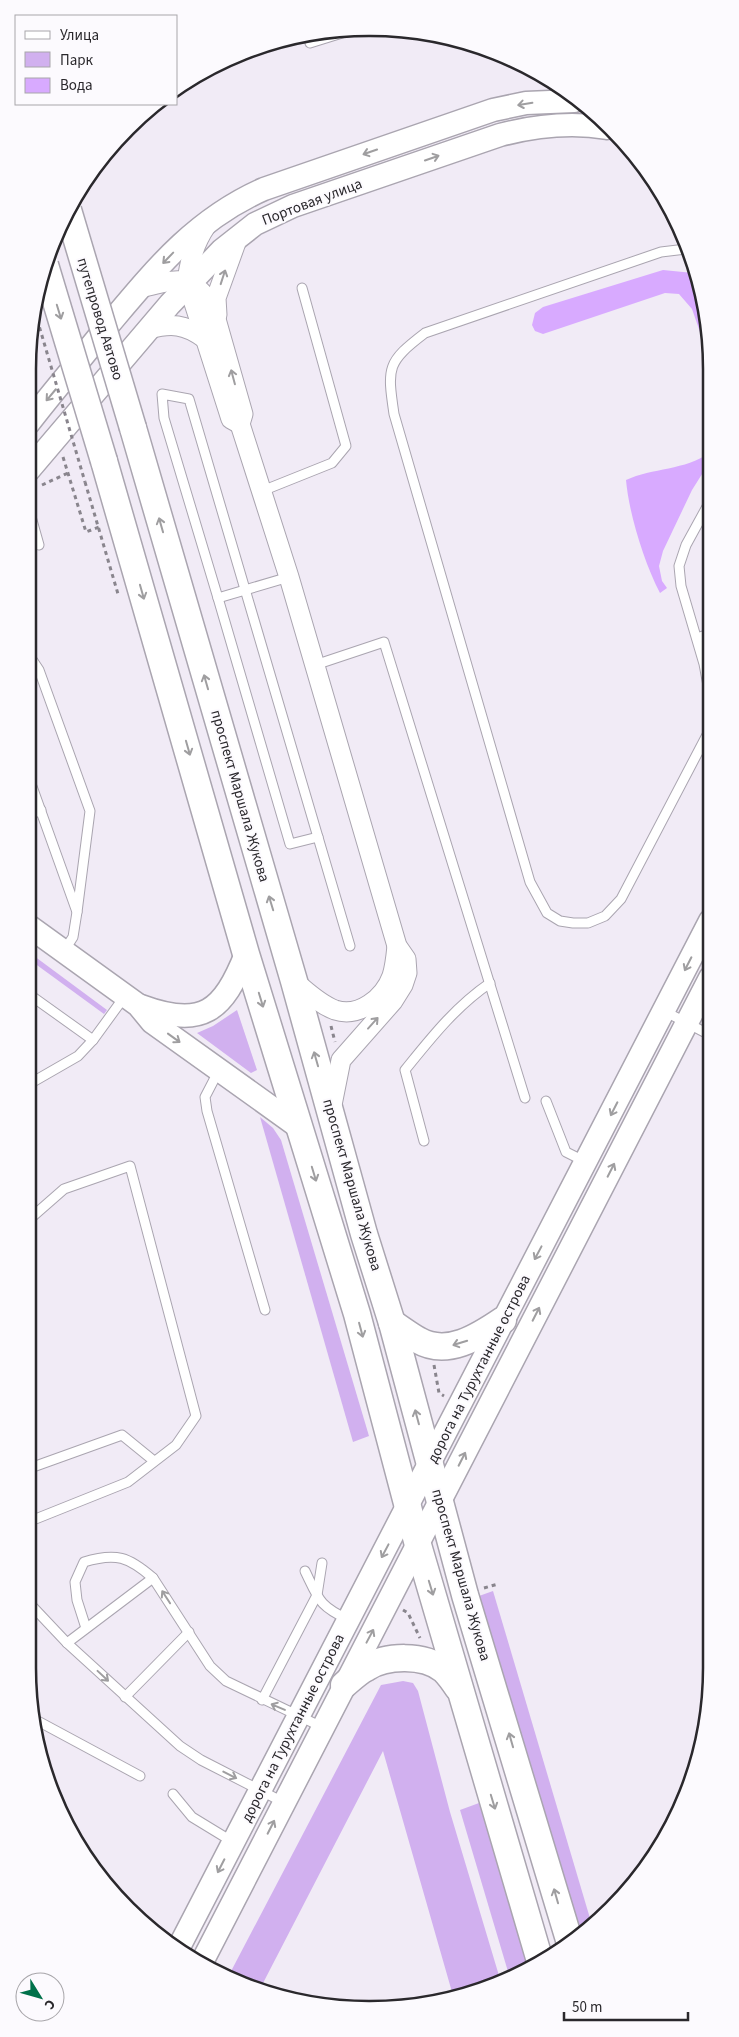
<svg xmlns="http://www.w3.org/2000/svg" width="739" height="2037" viewBox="0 0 739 2037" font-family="'Source Sans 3',sans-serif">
<rect width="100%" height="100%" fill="#f1ebf6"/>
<!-- green -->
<g fill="#d1b0ef">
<path d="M30,953l77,57 -3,4 -74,-54z"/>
<path d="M237,1010l20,60 -6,3 -54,-40 16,-7z"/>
<path d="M260,1117l13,11 8,12 88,296 -16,6z"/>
<path d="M493,1591l99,334 -13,10 -100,-339z"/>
<path d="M403,1681l10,2 5,8 32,121 50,167 -46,20 -71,-248 -122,236 -33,-10 153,-292z"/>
<path d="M479,1803l49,163 -19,9 -49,-165z"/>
</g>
<!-- water -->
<g fill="#d8aaff">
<path d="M663,270l30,3 16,52v33l-17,-49 -13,-15 -14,-1 -122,41 -8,-3 -3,-6 3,-12 8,-6z"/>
<path d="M709,453v10l-17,27 -29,61 -4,15 3,15 5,7 -7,5c-16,-31 -31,-79 -34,-113 26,-12 60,-10 83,-27z"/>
</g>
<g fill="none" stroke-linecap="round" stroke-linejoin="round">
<!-- service casing -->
<g stroke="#aaa5b0" stroke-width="11">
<g id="service">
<path d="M310,43l45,-14"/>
<path d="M686,249l-25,3 -236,81c-38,29 -38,34 -31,81l136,468 17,31 13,8 13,2h15l17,-7 16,-17 88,-168"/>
<path d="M262,491l70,-28 14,-17 -44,-158"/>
<path d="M709,503l-23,42 -7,21 2,20 23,78 5,27"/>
<path d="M28,506l11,39"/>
<path d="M289,577l-71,21 72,246 28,-7"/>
<path d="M218,598l-54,-180 -2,-24 27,5 161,547"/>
<path d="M697,638l12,-4"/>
<path d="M29,655l10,15 51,141 -13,101"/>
<path d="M315,665l69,-23 141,456"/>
<path d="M29,778l48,134 -4,25 -9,14"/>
<path d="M30,815l11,-5"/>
<path d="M30,995l63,45 32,-44"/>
<path d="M664,1011l46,24"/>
<path d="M219,1070l-14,27 2,14 58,199"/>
<path d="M31,1083l47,-27 15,-16"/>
<path d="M546,1101l20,51 20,10"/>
<path d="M424,1141l-19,-71c26,-32 50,-63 85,-87"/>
<path d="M32,1217l32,-28 66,-23 66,250 -20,29 -48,37 -95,38"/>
<path d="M33,1467l89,-32 32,26"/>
<path d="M305,1571c14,29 14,35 44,49"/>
<path d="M33,1607l34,36 113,103 21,14 82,42"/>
<path d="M86,1628l-9,-28 -2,-18 9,-20c32,-10 45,-5 69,16"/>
<path d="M67,1643l86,-65 57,88 16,15 96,46"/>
<path d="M125,1697l64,-65"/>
<path d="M262,1700l55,-105 5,-32"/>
<path d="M34,1719l106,57"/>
<path d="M173,1794l19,23 41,25"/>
</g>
</g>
<!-- minor casing -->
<g stroke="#aaa5b0" stroke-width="21">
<g id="minor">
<path d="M206,226c-12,18 -16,34 -19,55l44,138 9,5"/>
<path d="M139,288c37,-7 49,-18 73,17l31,109 -3,10 49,153 108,369 9,13 1,14 -4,12 -10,16 -52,59 -9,45"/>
<path d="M217,315l-1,-17 22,-61"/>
<path d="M149,329c22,-6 36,-5 55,9"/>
<path d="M294,981c12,10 25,23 41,29 24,8 49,-12 57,-34 3,-9 4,-20 5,-30"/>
</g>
</g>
<!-- tertiary casing -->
<g stroke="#aaa5b0" stroke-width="25">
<g id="tertiary">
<path d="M28,424c23,-30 48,-59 72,-89 50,-59 91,-114 164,-146l229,-79 33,-7 48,-2"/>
<path d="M28,471l142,-167 52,-54 33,-26 38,-18 207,-71c35,-9 72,-13 107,-7"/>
<path d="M30,927l108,78 14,17 148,106"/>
<path d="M141,1006c62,23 82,5 105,-52"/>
<path d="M178,1949l532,-1028"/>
<path d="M201,1964l509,-986"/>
</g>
</g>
<!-- secondary casing -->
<g stroke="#aaa5b0" stroke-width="29">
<g id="secondary">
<path d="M133,428l161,553 70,253 28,89 73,272 105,348"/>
<path d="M104,461l142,493 111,360 61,231 122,416"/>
<path d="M392,1323c8,5 17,12 26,17 29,17 60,-3 85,-20"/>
<path d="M344,1685c7,-6 14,-13 22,-17 20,-13 58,-14 78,2 5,5 10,12 14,18"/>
</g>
</g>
<!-- path -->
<g stroke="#89858d" stroke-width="3" stroke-dasharray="4 4" stroke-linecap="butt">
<path d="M63,457l23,75 13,-5"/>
<path d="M85,482l33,112"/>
<path d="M42,485l26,-12"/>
<path d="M331,1026l4,16"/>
<path d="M434,1365l5,28 5,3"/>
<path d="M484,1588l14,-4"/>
<path d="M403,1610l5,3 12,25"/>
</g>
<!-- service -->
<use href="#service" stroke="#fff" stroke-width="9"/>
<!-- minor -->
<use href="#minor" stroke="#fff" stroke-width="19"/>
<!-- tertiary -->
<use href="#tertiary" stroke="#fff" stroke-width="22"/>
<!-- secondary -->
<use href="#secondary" stroke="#fff" stroke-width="26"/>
<!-- secondary-bridge casing -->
<g stroke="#aaa5b0" stroke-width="29" stroke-linecap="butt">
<g id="secondary-bridge">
<path d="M68,210l65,218"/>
<path d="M45,265l59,196"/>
</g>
</g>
<!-- path-bridge -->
<path stroke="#89858d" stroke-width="3" stroke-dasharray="4 4" stroke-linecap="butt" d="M35,312l50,170"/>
<!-- secondary-bridge -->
<use href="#secondary-bridge" stroke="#fff" stroke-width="26"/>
</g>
<!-- one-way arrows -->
<defs><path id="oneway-shaft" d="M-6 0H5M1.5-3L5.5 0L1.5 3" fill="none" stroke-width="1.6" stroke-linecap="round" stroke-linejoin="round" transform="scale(1.25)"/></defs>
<g stroke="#9f9ea0">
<use href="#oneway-shaft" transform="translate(525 104) rotate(171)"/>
<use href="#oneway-shaft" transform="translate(370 152) rotate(161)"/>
<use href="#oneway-shaft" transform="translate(432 158) rotate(-19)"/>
<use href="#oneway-shaft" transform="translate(168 258) rotate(134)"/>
<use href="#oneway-shaft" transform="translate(223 277) rotate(-72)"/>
<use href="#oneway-shaft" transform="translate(59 312) rotate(73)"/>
<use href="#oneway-shaft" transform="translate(233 377) rotate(-105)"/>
<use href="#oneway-shaft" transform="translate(51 395) rotate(130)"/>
<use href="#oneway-shaft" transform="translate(161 525) rotate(-106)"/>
<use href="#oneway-shaft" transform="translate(142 592) rotate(74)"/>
<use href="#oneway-shaft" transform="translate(206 682) rotate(-106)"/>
<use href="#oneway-shaft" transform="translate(188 748) rotate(74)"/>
<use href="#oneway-shaft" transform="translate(271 903) rotate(-107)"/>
<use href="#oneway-shaft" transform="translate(688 964) rotate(117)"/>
<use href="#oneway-shaft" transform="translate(261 1000) rotate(73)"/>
<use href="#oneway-shaft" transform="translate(373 1023) rotate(-48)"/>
<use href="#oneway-shaft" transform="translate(174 1038) rotate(36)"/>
<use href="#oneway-shaft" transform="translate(316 1059) rotate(-106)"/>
<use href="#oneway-shaft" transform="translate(614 1109) rotate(117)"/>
<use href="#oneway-shaft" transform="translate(611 1170) rotate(-63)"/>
<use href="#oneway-shaft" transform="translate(314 1174) rotate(73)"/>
<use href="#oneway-shaft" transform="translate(538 1253) rotate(118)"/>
<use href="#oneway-shaft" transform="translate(536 1314) rotate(-63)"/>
<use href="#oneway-shaft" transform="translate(361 1330) rotate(75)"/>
<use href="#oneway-shaft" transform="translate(460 1343) rotate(163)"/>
<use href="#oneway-shaft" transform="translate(417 1417) rotate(-105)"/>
<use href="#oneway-shaft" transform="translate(462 1459) rotate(-63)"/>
<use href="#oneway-shaft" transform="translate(385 1551) rotate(118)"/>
<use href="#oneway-shaft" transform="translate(431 1588) rotate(73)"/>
<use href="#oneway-shaft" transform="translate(166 1597) rotate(-123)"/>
<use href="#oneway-shaft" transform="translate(370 1636) rotate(-62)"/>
<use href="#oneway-shaft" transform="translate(103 1676) rotate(43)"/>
<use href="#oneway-shaft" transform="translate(278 1707) rotate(-157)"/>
<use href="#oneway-shaft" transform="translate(511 1740) rotate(-106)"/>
<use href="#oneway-shaft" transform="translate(230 1775) rotate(27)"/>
<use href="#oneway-shaft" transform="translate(493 1802) rotate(73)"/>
<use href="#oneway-shaft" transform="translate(271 1827) rotate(-63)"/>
<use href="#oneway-shaft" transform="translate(221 1866) rotate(117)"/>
<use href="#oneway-shaft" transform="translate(556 1896) rotate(-106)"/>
</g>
<g text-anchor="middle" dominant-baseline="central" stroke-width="4" stroke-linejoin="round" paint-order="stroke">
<!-- street labels -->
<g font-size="15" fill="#2a282c" stroke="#fcfafe">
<text transform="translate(312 202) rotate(-21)">Портовая улица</text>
<text transform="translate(100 319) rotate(73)">путепровод Автово</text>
<text transform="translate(240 796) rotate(74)">проспект Маршала Жукова</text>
<text transform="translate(352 1185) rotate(74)">проспект Маршала Жукова</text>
<text transform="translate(479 1369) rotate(-63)">дорога на Турухтанные острова</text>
<text transform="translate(461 1575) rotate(74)">проспект Маршала Жукова</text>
<text transform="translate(293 1728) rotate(-63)">дорога на Турухтанные острова</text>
</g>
</g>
<!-- crop -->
<path d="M0 0H739V2037H0ZM369 36H370A333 333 0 0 1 703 369V1668A333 333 0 0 1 370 2001H369A333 333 0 0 1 36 1668V369A333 333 0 0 1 369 36Z" fill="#fcfafe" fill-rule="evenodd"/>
<path fill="none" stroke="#2a282c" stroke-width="2.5" d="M369 36H370A333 333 0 0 1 703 369V1668A333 333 0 0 1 370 2001H369A333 333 0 0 1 36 1668V369A333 333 0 0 1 369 36Z"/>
<!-- legend -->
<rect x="15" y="15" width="162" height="90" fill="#fcfafe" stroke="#a8a6aa"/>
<rect x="25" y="31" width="25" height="8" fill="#ffffff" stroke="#a8a6aa"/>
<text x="60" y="40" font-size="15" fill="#2a282c">Улица</text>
<rect x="25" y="52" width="25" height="15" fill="#d1b0ef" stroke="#a8a6aa"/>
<text x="60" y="65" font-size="15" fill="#2a282c">Парк</text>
<rect x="25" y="78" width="25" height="15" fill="#d8aaff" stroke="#a8a6aa"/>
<text x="60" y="90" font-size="15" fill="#2a282c">Вода</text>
<!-- north arrow -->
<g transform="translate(40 1997) rotate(127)"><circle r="24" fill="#fcfafe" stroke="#a8a6aa"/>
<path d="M0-4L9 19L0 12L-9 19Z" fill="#00714a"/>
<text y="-8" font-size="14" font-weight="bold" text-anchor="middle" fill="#2a282c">С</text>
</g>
<!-- scale -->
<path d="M564 2012v8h124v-8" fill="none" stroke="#2a282c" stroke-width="2.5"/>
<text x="572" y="2012" font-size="15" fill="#2a282c" stroke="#fcfafe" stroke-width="4" paint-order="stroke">50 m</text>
</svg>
